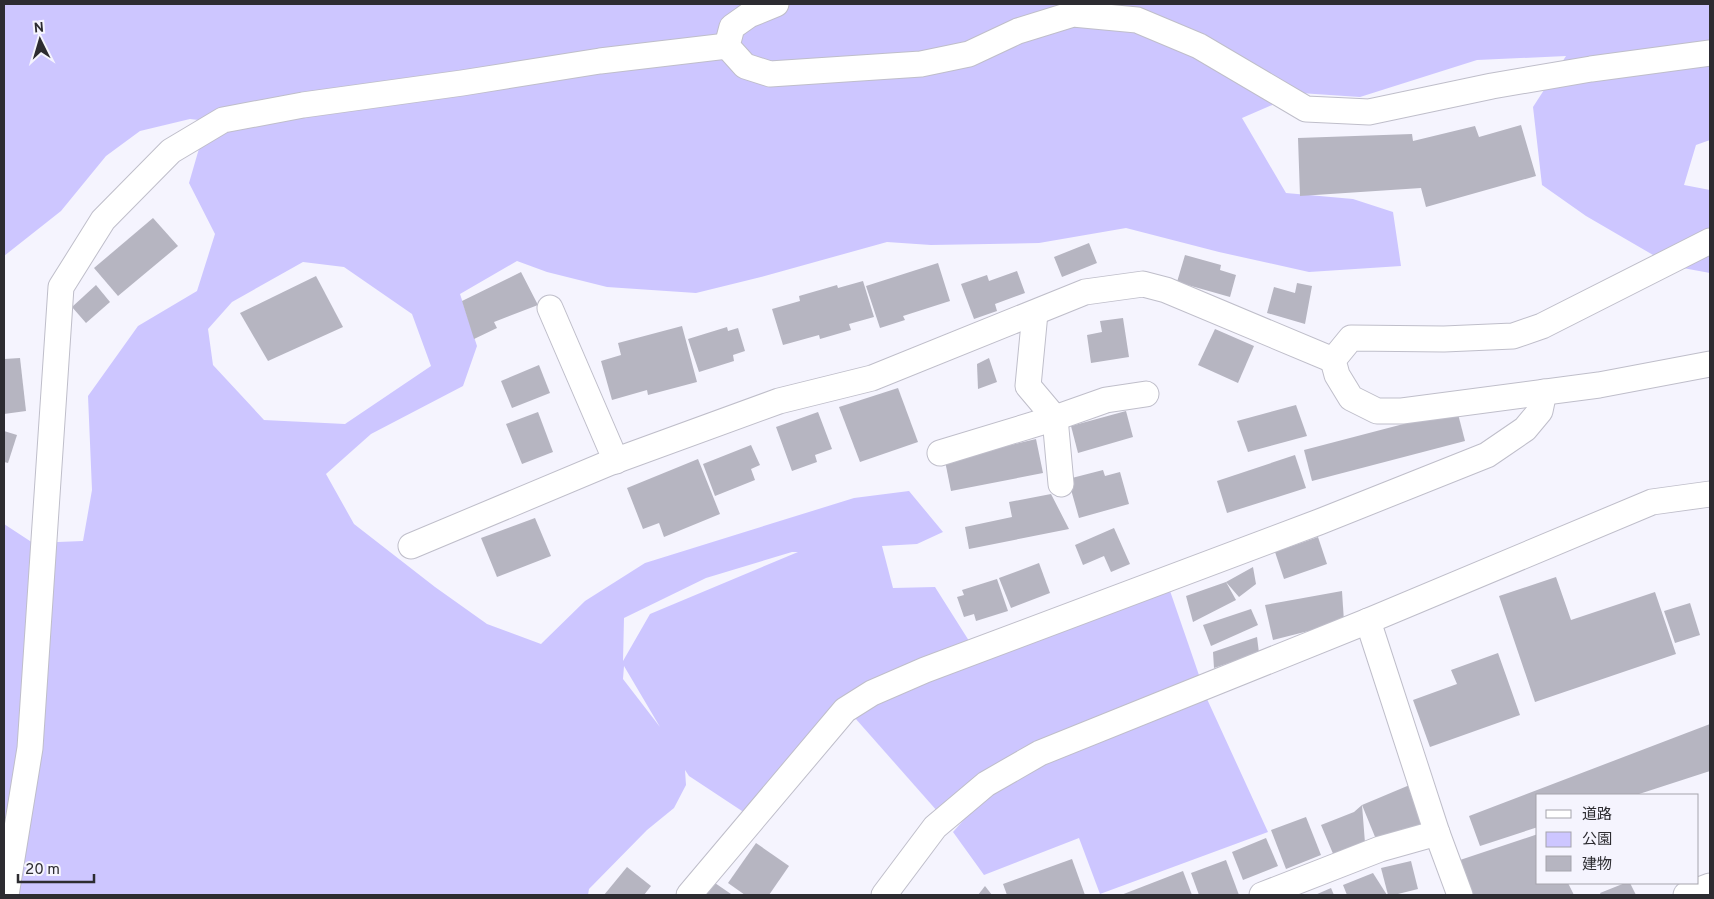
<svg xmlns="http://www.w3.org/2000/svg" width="1714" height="899" viewBox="0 0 1714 899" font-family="Overpass,'Noto Sans JP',sans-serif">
<rect width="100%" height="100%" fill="#f5f4fe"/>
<!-- green -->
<g fill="#cdc6ff" fill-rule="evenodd">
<path d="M4,4h1706v136l-14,5 -12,40 26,5v83l-38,-7 -86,-50 -44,-31 -9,-78 33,-51 -89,4 -117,37 -60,-4 -58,25 44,75 67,6 40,13 8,54 -92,6 -90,-20 -93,-24 -87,15 -108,2 -44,-3 -126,35 -65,16 -89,-6 -60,-15 -30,-11 -57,33 17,52 -14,40 -92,48 -45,40 28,50 81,63 52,37 54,20 44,-43 60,-38 209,-65 55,-7 34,41 -26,12 -35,2 11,42 42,-1 36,57 -119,47 -107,122 -56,-37 -4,-6 1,15 -12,23 -27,22 -58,59 -1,6h-584v-371l29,19 50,-2 9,-51 -4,-94 50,-70 59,-35 18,-57 -26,-51 18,-62 -17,-2 -50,12 -34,25 -45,55 -57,45zM303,262l41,5 68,47 19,52 -86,58 -81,-4 -51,-55 -5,-36 24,-27zM792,552h6l-148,62 -27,47 1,-43 82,-40zM624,666l36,61 -37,-48z"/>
<path d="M1169,588l31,90 -262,134 -83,-94 24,-17z"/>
<path d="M1207,699l61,133 -168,62 -21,-56 -95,37 -31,-43 28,-32 35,-21 41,-20z"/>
</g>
<!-- building -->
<g fill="#b6b5c1">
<path d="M1521,125l15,51 -110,31 -5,-19 -121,8 -2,-58 114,-4 1,7 62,-15 4,11z"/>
<path d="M153,218l25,28 -60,50 -24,-28z"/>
<path d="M1089,243l8,20 -35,14 -8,-20z"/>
<path d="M1185,255l36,10 -1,5 16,5 -6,22 -53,-15z"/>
<path d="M938,263l12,38 -47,15 2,4 -25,8 -14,-42z"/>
<path d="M1017,271l8,22 -30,11 2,7 -23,8 -13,-35 26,-9 2,6z"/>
<path d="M521,272l17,33 -44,17 3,6 -23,11 -12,-38z"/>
<path d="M316,276l27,51 -75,34 -28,-48z"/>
<path d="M863,281l11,36 -25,7 2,6 -31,9 -1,-4 -36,10 -11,-36 28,-8 -1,-5 38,-11 1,3z"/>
<path d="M1297,283l15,3 -7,38 -38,-11 7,-26 21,6z"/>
<path d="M96,285l14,17 -24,21 -14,-16z"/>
<path d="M1123,318l6,39 -38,6 -4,-28 15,-3 -2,-11z"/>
<path d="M682,326l15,56 -49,13 -1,-5 -35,10 -11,-39 20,-6 -3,-12z"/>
<path d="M727,327l1,4 10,-3 7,23 -12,4 1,6 -35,11 -11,-33z"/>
<path d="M1215,329l39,17 -16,37 -40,-18z"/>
<path d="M20,358l6,53 -22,3v-55z"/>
<path d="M989,358l8,24 -19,7 -1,-25z"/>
<path d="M539,365l11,28 -38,15 -11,-27z"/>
<path d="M898,388l20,54 -58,20 -21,-55z"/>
<path d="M1296,405l11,31 -59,16 -11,-31z"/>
<path d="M1457,410l8,31 -153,40 -8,-31z"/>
<path d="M1126,411l7,26 -55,16 -7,-27z"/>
<path d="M538,412l15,40 -31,12 -16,-40z"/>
<path d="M818,412l14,37 -17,6 2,7 -25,9 -16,-44z"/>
<path d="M4,431l13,4 -9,28 -4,-1z"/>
<path d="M1036,439l7,34 -92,18 -6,-30z"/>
<path d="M751,445l9,20 -9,4 4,11 -40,16 -12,-32z"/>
<path d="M1295,455l11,33 -79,25 -10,-32z"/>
<path d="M698,459l22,55 -56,23 -5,-14 -16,6 -16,-41z"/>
<path d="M1103,470l2,6 15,-4 9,32 -50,14 -11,-39z"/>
<path d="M1051,494l18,35 -100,20 -4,-22 47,-10 -3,-15z"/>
<path d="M535,518l16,38 -54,21 -16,-39z"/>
<path d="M1114,528l16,36 -19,8 -7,-16 -21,9 -8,-20z"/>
<path d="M1318,537l9,27 -43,15 -9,-27z"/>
<path d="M1039,563l11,30 -39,15 -12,-30z"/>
<path d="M1253,567l3,17 -17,13 -13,-15 10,18 -43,22 -7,-26 40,-14z"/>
<path d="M1556,577l15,43 84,-28 21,62 -141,48 -36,-106z"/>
<path d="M997,579l11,32 -32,10 -2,-7 -10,3 -7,-20 7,-2 -2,-5z"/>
<path d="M1342,591l2,31 -71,18 -8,-35z"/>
<path d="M1690,603l10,32 -25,8 -11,-32z"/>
<path d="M1251,609l7,16 -47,21 -8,-21z"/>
<path d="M1257,637l2,16 -45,15 -1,-16z"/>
<path d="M1498,653l22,62 -90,32 -17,-47 44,-16 -6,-14z"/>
<path d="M1710,724v47l-74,24h-98v32l-58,19 -11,-30z"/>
<path d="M1412,784l18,44 -50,21 -18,-44z"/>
<path d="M1362,805l3,38 -31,13 -13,-31 33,-13z"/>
<path d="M1306,817l15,38 -35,14 -15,-39z"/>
<path d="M1538,834v49h30l6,12h-101l-16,-34z"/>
<path d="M1266,838l12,28 -35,14 -11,-28z"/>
<path d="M756,843l33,23 -20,29h-24l-17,-12z"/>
<path d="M1072,859l13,36h-78l-4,-11z"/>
<path d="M1226,860l13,35h-40l-8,-22z"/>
<path d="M1411,861l7,28 -24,6h-6l-7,-27z"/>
<path d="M627,867l24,19 -7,9h-40z"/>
<path d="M1183,871l9,24h-71z"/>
<path d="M1373,873l14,22h-40l-4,-10z"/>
<path d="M712,881l19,13 -1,1h-28z"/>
<path d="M1625,883h5l6,12h-35l-1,-2z"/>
<path d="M985,886l7,9h-14z"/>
<path d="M1331,888l3,7h-19z"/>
</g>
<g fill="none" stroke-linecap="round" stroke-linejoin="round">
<!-- minor casing -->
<g stroke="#bfbeca" stroke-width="27">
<g id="minor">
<path d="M776,4l-27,11 -17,12 -5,19 18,20 25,8 151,-10 48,-10 49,-23 55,-17 64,6 62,26 107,63 63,3 123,-26 99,-17 119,-16"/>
<path d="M1710,241l-168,85 -29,10 -69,3 -93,-1 -18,22 4,15 14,23 26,13h25l197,-26 111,-21"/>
<path d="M550,308l66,153"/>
<path d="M1035,313l-7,73 27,32 6,66"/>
<path d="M940,453l115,-35 51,-18 40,-6"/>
<path d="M411,546l198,-83 170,-62 93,-23 213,-86 58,-8 23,6 167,70"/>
<path d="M1368,621l69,212 23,62"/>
<path d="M6,895l24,-147 31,-461 42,-67 68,-69 52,-31 80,-15 159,-22 138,-22 127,-15"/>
<path d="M689,895l156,-185 27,-17 53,-23 394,-148 168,-67 38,-26 15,-18 4,-19"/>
<path d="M884,895l51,-68 51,-43 54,-31 328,-132 284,-119 58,-8"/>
<path d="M1262,895l118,-46 57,-16"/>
<path d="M1686,895l24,-9"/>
</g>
</g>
<!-- minor -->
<use href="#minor" stroke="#fff" stroke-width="25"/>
</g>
<!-- border -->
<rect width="1714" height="899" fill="none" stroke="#2d2c31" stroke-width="10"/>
<!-- legend -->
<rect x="1536" y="794" width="162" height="90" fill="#f5f4fe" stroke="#a5a4ac"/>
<rect x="1546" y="810" width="25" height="8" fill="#ffffff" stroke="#a5a4ac"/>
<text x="1582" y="819" font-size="15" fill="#2d2c31">道路</text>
<rect x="1546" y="832" width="25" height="15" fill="#cdc6ff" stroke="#a5a4ac"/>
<text x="1582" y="844" font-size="15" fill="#2d2c31">公園</text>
<rect x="1546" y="856" width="25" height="15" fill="#b6b5c1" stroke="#a5a4ac"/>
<text x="1582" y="869" font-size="15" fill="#2d2c31">建物</text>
<!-- north arrow -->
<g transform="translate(40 40) rotate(355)" stroke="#f5f4fe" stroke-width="4" paint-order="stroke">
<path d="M0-4L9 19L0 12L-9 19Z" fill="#2d2c31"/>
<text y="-8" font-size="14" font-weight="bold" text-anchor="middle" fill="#2d2c31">N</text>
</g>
<!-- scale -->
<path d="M18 874v8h76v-8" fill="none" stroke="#2d2c31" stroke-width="2.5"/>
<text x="25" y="874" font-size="15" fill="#2d2c31" stroke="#f5f4fe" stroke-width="4" paint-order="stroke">20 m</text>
</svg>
